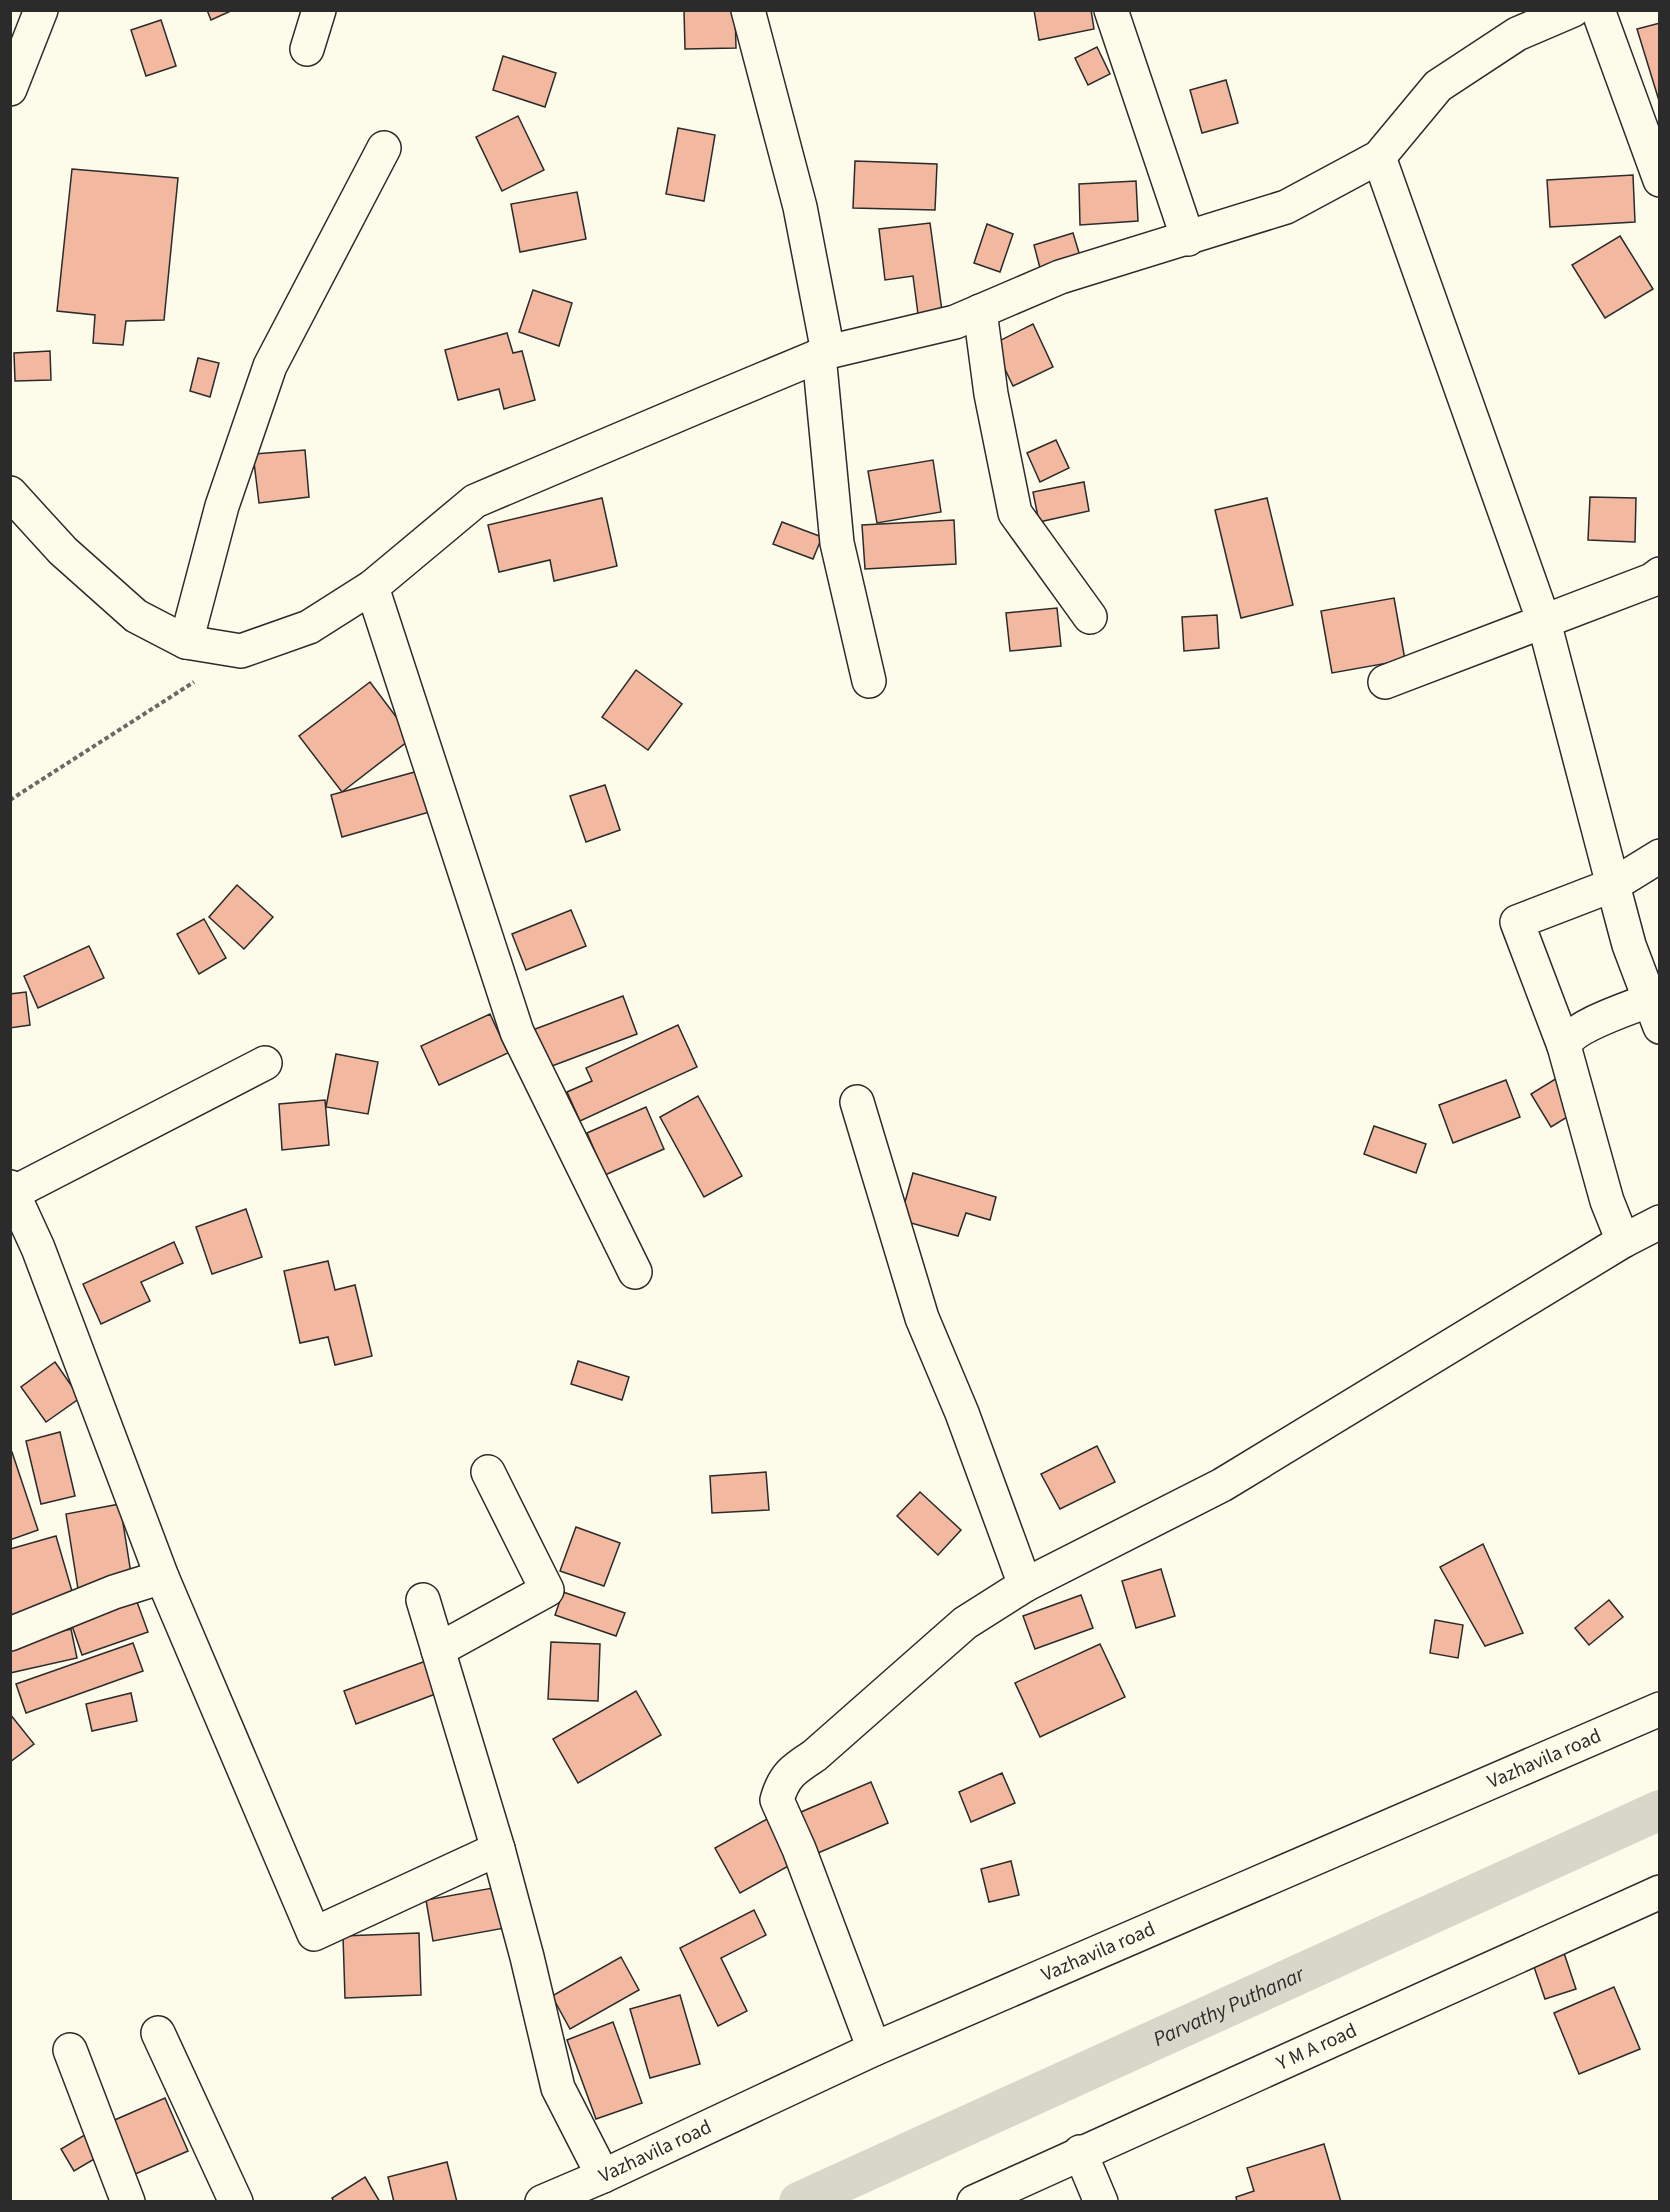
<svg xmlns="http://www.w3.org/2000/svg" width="1670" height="2212" viewBox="0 0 1670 2212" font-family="'Source Sans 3',sans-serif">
<rect width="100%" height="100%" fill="#fdfbea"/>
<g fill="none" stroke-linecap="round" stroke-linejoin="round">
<!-- canal -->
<path stroke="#d8d7c9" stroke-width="40" id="s1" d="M799,2202l861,-392"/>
</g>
<!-- building -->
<g fill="#f2b8a0" stroke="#2b2b2b" stroke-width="1.5">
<path d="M207,10h26l-22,10z"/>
<path d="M684,10h51l1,38 -51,1z"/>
<path d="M1034,10h57l3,19 -55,11z"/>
<path d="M161,20l15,46 -30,10 -15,-46z"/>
<path d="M1660,23v81l-23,-75z"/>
<path d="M1097,47l13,27 -22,11 -13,-27z"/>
<path d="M503,56l53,17 -11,34 -52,-17z"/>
<path d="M1226,80l12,43 -36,10 -12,-43z"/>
<path d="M518,116l26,54 -42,21 -26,-54z"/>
<path d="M678,128l37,7 -11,66 -38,-7z"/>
<path d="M855,161l82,3 -2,46 -82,-2z"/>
<path d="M72,169l106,9 -14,142 -38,1 -3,24 -30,-2 2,-28 -38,-4z"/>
<path d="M1633,175l2,47 -85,5 -3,-47z"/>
<path d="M1136,181l2,40 -58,4 -1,-41z"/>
<path d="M577,192l9,47 -66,13 -9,-48z"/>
<path d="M930,223l12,88 -24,3 -5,-38 -28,4 -6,-51z"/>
<path d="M987,224l26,10 -13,38 -26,-9z"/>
<path d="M1073,233l7,23 -40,12 -6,-23z"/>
<path d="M1620,236l33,53 -48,29 -33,-53z"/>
<path d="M533,290l39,13 -13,43 -40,-14z"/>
<path d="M1033,324l20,43 -40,19 -20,-42z"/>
<path d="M507,333l6,20 9,-2 13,49 -31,9 -5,-20 -41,11 -13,-50z"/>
<path d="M50,351l1,29 -36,1 -1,-28z"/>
<path d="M198,358l21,5 -9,34 -20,-6z"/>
<path d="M1056,440l13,28 -29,14 -13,-29z"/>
<path d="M305,450l4,47 -50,6 -6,-49z"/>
<path d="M933,460l8,52 -64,11 -9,-52z"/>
<path d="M1084,482l5,29 -50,11 -6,-30z"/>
<path d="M1590,497l46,1 -1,44 -47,-2z"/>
<path d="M602,498l15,68 -63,15 -4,-21 -51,12 -11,-47z"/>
<path d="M1267,498l26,107 -52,13 -26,-108z"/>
<path d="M954,520l2,44 -91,5 -3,-44z"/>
<path d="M782,522l40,15 -9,22 -40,-15z"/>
<path d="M1394,598l11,62 -73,13 -11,-62z"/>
<path d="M1057,608l4,38 -51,5 -4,-38z"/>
<path d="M1217,615l2,33 -35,3 -2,-34z"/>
<path d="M636,670l46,34 -34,46 -46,-33z"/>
<path d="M370,682l42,56 -70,54 -43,-56z"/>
<path d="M422,770l11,41 -91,26 -11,-42z"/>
<path d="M605,785l15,45 -34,12 -16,-46z"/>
<path d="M237,885l36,32 -29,32 -35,-32z"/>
<path d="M571,910l15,36 -60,24 -14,-36z"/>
<path d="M204,919l22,39 -27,16 -22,-40z"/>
<path d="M89,946l15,32 -66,30 -14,-32z"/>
<path d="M26,992l4,33 -20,3v-34z"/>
<path d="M623,996l14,38 -93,35 -14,-38z"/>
<path d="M490,1014l18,39 -69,32 -18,-39z"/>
<path d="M678,1025l19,42 -117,54 -13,-29 25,-11 -6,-13z"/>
<path d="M336,1054l42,8 -10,52 -42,-7z"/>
<path d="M1557,1078l20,33 -26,16 -20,-33z"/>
<path d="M1506,1080l14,37 -67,26 -14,-38z"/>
<path d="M698,1096l44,80 -38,21 -44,-80z"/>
<path d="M325,1100l4,45 -47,5 -3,-46z"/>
<path d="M646,1107l18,42 -59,26 -18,-42z"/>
<path d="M1374,1126l52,18 -10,29 -52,-19z"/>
<path d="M913,1173l83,24 -6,23 -24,-7 -8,23 -58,-16z"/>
<path d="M246,1209l16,48 -50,17 -16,-47z"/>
<path d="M174,1242l9,21 -42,19 9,19 -49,23 -18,-40z"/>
<path d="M328,1261l7,29 20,-5 17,71 -37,9 -7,-28 -28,6 -16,-72z"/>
<path d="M578,1361l51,16 -7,23 -51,-16z"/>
<path d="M55,1362l25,36 -34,24 -25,-35z"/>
<path d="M60,1432l15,64 -34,8 -15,-63z"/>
<path d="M1097,1446l18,36 -55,27 -19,-35z"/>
<path d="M10,1452h2l26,78 -28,10z"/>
<path d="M766,1472l3,38 -57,3 -2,-37z"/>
<path d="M920,1492l41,38 -23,25 -41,-39z"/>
<path d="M120,1504l12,76 -54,9 -12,-75z"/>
<path d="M576,1527l44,16 -16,43 -44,-15z"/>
<path d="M56,1536l20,69 -66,19v-75z"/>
<path d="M1483,1544l40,89 -38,13 -45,-79z"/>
<path d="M1161,1569l14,47 -39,12 -14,-47z"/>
<path d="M133,1591l15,41 -66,23 -14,-41z"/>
<path d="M563,1592l62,21 -9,23 -61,-21z"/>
<path d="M1081,1595l12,33 -58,21 -12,-33z"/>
<path d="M1609,1600l14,17 -34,28 -14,-17z"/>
<path d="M1435,1620l28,5 -5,33 -28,-5z"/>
<path d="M71,1629l6,29 -67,15v-29z"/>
<path d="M551,1642l49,2 -2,57 -50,-2z"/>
<path d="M133,1643l10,28 -117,42 -10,-29z"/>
<path d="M1100,1644l25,53 -85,40 -25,-54z"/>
<path d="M434,1658l12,32 -90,34 -12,-33z"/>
<path d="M636,1691l25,44 -83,48 -25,-44z"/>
<path d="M131,1693l6,28 -45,10 -6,-27z"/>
<path d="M10,1714l24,30 -24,18z"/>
<path d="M1002,1773l13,30 -44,19 -12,-30z"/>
<path d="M871,1782l17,41 -77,33 -17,-41z"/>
<path d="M767,1819l25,45 -52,29 -25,-45z"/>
<path d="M1011,1861l8,34 -30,7 -8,-33z"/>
<path d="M498,1887l7,41 -72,13 -7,-41z"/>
<path d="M754,1910l12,25 -45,23 26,53 -29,15 -38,-78z"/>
<path d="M419,1933l2,62 -76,3 -2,-62z"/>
<path d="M1564,1953l12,36 -31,10 -12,-35z"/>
<path d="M621,1957l18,33 -69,39 -18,-33z"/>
<path d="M1614,1987l26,62 -61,25 -25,-61z"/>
<path d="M680,1995l20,69 -50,14 -20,-69z"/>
<path d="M613,2022l29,81 -46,16 -29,-79z"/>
<path d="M165,2098l23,53 -55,24 -23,-53z"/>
<path d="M88,2133l13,22 -27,16 -13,-22z"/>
<path d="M1324,2144l17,58h-104l-1,-5 18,-6 -7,-23z"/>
<path d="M447,2162l10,40h-63l-6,-25z"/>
<path d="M365,2177l15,25h-46l-2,-4z"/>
</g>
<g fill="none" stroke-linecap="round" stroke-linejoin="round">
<!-- street casing -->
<g stroke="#2b2b2b" stroke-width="36">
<g id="street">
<path d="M748,10l52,197 28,145"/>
<path d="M1111,10l77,229"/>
<path d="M1598,10l62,170"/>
<path d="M307,49l12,-39"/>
<path d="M10,89l31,-79"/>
<path d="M1379,157l165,465 69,263 -96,37 47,124"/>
<path d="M980,311l11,83 24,119 75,104"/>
<path d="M819,355l18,188 32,138"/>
<path d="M10,493l53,58 73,65 50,26 55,9 68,-24 63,-40 103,-86 219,-93 134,-56 127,-30 105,-45 226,-70 93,-50 59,-71 79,-52 56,-24"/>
<path d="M372,587l145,445 118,240"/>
<path d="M186,642l36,-136 48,-140 114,-218"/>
<path d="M1385,682l267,-102 8,-6"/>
<path d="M1660,856l-47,29 16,60 31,82"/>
<path d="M857,1102l65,216 40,95 63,172"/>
<path d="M10,1187l28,61 124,329 152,357 184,-85"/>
<path d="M13,1193l252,-130"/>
<path d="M1623,1241l-16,-40 -43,-155c8,-20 66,-38 86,-46"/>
<path d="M423,1600l75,249 29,108 31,131 45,88"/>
<path d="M10,1634l104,-42 48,-15"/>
<path d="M438,1650l109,-60 -59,-118"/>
<path d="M158,2033l78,169"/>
<path d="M874,2049l-75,-200 -22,-49c7,-25 17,-31 37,-44l151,-133 60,-38 197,-100 401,-244 37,-19"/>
<path d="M70,2050l58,152"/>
<path d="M1080,2152l21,50"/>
<path id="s2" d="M542,2202l61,-26 271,-127 786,-340"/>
<path id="s3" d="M974,2202l686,-310"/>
</g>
</g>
<!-- path -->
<path stroke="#6a6964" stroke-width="4" stroke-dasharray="4.5 3" stroke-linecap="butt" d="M10,800l184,-118"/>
<!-- street -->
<use href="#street" stroke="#fdfbea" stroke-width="33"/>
</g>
<g text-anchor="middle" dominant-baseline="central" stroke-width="4.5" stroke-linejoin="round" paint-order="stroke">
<!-- street labels -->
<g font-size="20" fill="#2b2b2b" stroke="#fdfbea">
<text stroke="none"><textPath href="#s2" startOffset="1096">Vazhavila road</textPath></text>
<text stroke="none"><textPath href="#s2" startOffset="610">Vazhavila road</textPath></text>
<text stroke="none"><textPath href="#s3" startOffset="376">Y M A road</textPath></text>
<text stroke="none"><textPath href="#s2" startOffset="124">Vazhavila road</textPath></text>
</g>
<!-- water labels -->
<g font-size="21" font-style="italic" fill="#2b2b2b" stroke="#fdfbea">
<text stroke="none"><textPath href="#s1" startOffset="472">Parvathy Puthanar</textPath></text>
</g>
</g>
<!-- border -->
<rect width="1670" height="2212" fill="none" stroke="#2b2b2b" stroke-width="24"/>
</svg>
